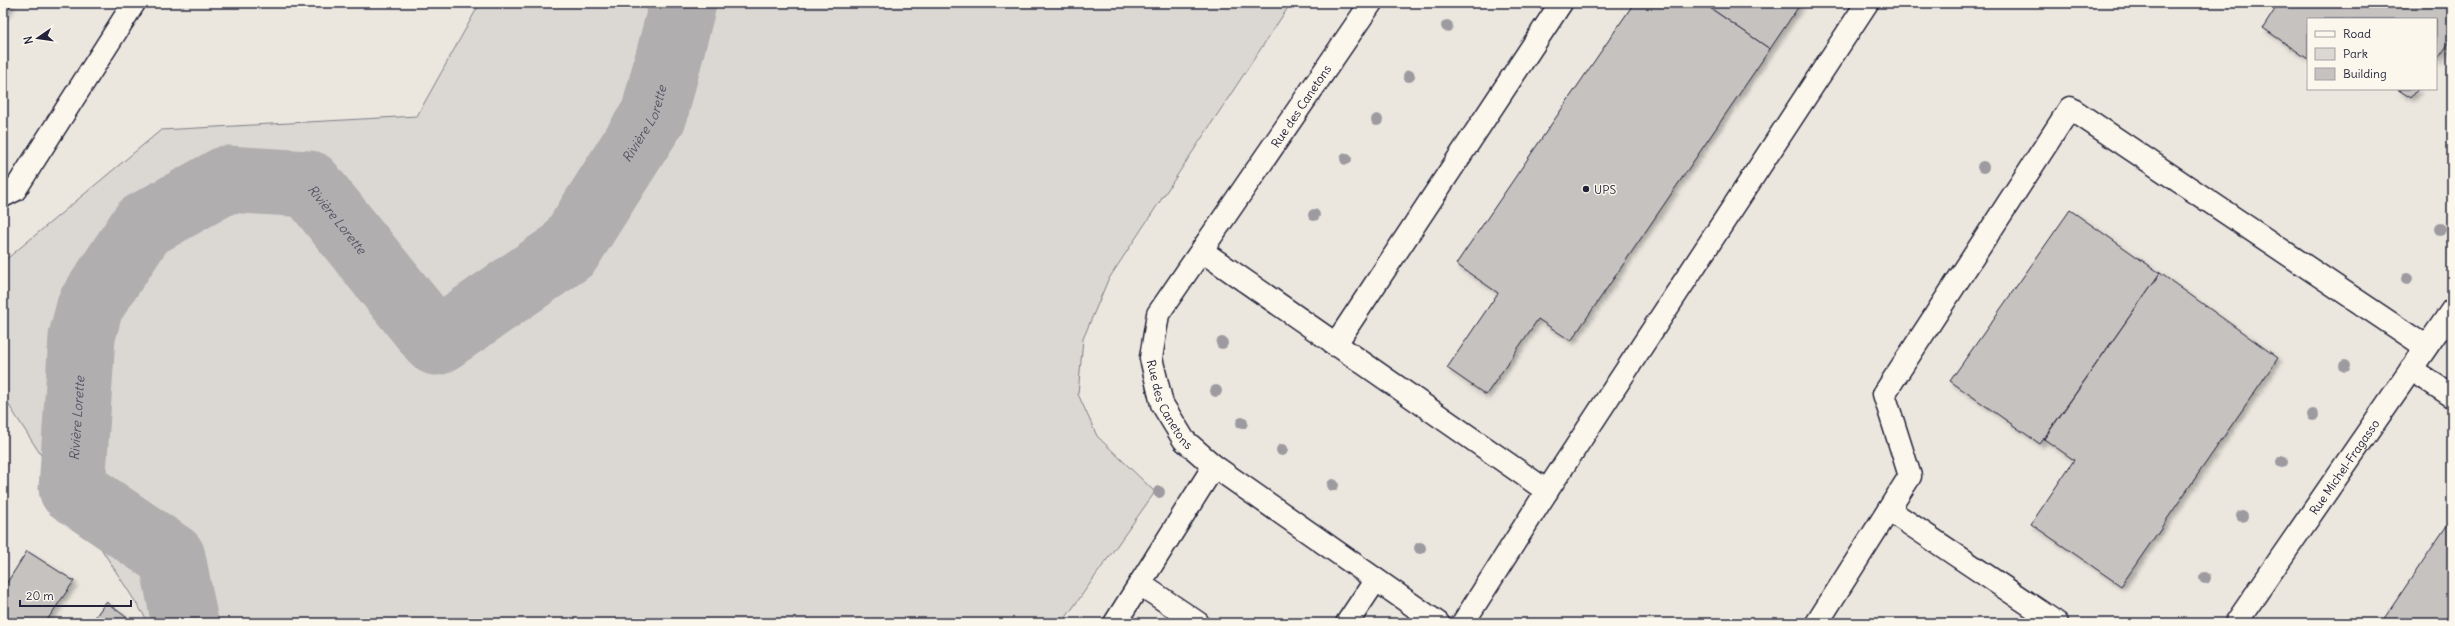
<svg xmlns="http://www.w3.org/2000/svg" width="2455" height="626" viewBox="0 0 2455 626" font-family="Delius,sans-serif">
<defs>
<filter id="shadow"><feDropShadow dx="3.5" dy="3.5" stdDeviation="2" flood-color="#0004"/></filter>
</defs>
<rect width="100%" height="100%" fill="#fbf7ec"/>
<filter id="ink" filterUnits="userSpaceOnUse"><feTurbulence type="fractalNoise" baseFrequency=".025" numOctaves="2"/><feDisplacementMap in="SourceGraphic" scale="8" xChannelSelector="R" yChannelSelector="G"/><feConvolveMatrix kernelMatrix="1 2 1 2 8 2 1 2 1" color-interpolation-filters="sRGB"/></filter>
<g filter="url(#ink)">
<!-- built -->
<path fill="#ebe7df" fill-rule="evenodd" d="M3,3h2449v620h-2449zM2308,19h128v70h-128z"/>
<!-- green -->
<path fill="#dbd8d3" stroke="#7e7d87" d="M480,3h811l-183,277 -25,59 -5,55 19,42 58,56 -93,131h-913l-146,-227v-134l158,-132 256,-14z"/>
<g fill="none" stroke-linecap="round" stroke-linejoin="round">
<!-- river -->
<path stroke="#b1aeb0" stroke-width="67" id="s1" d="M185,623l-13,-66 -100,-68 10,-152 8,-31 53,-80 84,-47 82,5 127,158 132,-91 86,-136 29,-112"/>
</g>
<!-- building -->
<g fill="#c6c2c0" stroke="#22223b" filter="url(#shadow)">
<path d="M3,3h9l-9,13z"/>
<path d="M1634,3h69l67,46 -199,292 -33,-22 -52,76 -39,-27 51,-75 -42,-29z"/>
<path d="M1703,3h98l-31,46z"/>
<path d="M2279,3h173v35l-16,24v-43h-128v40l-45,-31z"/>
<path d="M2397,89h21l-7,9z"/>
<path d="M2070,210l90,63 -120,171 -90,-63z"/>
<path d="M2160,273l118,85 -157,228 -90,-62 43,-64 -30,-21z"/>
<path d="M2452,518v105h-71z"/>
<path d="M27,551l47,30 -29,42h-42v-34z"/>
<path d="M106,602l28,21h-43z"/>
</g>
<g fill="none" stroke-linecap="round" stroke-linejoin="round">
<!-- service casing -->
<g stroke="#22223b" stroke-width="25">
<g id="service">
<path d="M3,196l12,-6 119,-187"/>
<path d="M1202,251l345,240 320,-488"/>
<path d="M1335,345l226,-342"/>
<path d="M2411,369l41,27"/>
<path d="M1889,510l168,113"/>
<path d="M1140,584l58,39"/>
<path d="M1115,623l99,-157"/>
<path d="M1347,623l28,-42"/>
<path d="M1463,623l84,-132"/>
<path d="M1817,623l93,-147 -26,-82 186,-286 356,239"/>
</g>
</g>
<!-- minor casing -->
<g stroke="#22223b" stroke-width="25">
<g id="minor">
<path id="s2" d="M1371,3l-213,311 -7,44 11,46 22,36 30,26 224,157"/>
<path id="s3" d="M2236,623l216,-313"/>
</g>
</g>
<!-- service -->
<use href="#service" stroke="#fbf7ec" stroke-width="22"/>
<!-- minor -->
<use href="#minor" stroke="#fbf7ec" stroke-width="22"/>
</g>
<!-- trees -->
<g fill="#9d9ba0">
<circle cx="1447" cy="26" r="6"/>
<circle cx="1409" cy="76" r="6"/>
<circle cx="1377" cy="120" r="6"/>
<circle cx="1346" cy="159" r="6"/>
<circle cx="1983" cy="167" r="6"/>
<circle cx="1314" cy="215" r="6"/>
<circle cx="2440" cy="229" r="6"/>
<circle cx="2407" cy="279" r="6"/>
<circle cx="1222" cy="343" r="6"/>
<circle cx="2345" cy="366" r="6"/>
<circle cx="1216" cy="391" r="6"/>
<circle cx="2313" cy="415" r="6"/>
<circle cx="1242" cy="423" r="6"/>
<circle cx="1282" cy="450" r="6"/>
<circle cx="2282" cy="462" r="6"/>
<circle cx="1333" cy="485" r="6"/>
<circle cx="1159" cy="492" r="6"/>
<circle cx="2242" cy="516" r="6"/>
<circle cx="1420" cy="548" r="6"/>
<circle cx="2205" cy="578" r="6"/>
</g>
</g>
<!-- markers -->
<circle fill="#22223b" stroke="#fbf7ec" stroke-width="1.5" cx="1586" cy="189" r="4"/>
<g text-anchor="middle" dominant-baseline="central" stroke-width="3" stroke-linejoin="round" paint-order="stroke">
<!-- street labels -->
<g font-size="12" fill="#22223b" stroke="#fbf7ec">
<text transform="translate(1301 106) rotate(-56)">Rue des Canetons</text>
<text stroke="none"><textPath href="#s2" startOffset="472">Rue des Canetons</textPath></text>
<text stroke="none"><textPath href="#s3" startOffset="190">Rue Michel-Fragasso</textPath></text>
</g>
<!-- poi labels -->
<g font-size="12" fill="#22223b" stroke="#fbf7ec" text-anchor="start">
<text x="1594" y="189">UPS</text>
</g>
<!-- water labels -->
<g font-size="13" font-style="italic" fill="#545364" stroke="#fbf7ec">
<text stroke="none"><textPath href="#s1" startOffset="1159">Rivière Lorette</textPath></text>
<text stroke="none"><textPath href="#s1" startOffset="692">Rivière Lorette</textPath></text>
<text stroke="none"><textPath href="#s1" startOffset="259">Rivière Lorette</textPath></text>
</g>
</g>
<!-- margin -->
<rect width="2455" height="626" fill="none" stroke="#fbf7ec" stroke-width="16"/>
<rect x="8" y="8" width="2439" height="610" fill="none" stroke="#22223b" stroke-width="1.5" filter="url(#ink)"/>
<!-- legend -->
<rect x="2307" y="18" width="130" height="72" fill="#fbf7ec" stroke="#a4a2a5"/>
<rect x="2315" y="31" width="20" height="6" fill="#fbf7ec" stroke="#a4a2a5"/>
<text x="2343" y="38" font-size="12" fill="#22223b">Road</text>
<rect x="2315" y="48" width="20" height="12" fill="#dbd8d3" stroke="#a4a2a5"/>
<text x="2343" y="58" font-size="12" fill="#22223b">Park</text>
<rect x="2315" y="68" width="20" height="12" fill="#c6c2c0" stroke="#a4a2a5"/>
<text x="2343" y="78" font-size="12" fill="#22223b">Building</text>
<!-- north arrow -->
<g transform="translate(38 38) rotate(257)" stroke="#fbf7ec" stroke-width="3" paint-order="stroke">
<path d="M0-3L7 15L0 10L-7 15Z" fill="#22223b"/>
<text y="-6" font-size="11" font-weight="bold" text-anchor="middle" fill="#22223b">N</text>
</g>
<!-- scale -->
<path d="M20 600v6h111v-6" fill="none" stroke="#22223b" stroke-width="2"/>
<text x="26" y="600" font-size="12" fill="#22223b" stroke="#fbf7ec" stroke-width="3" paint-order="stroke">20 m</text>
</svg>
